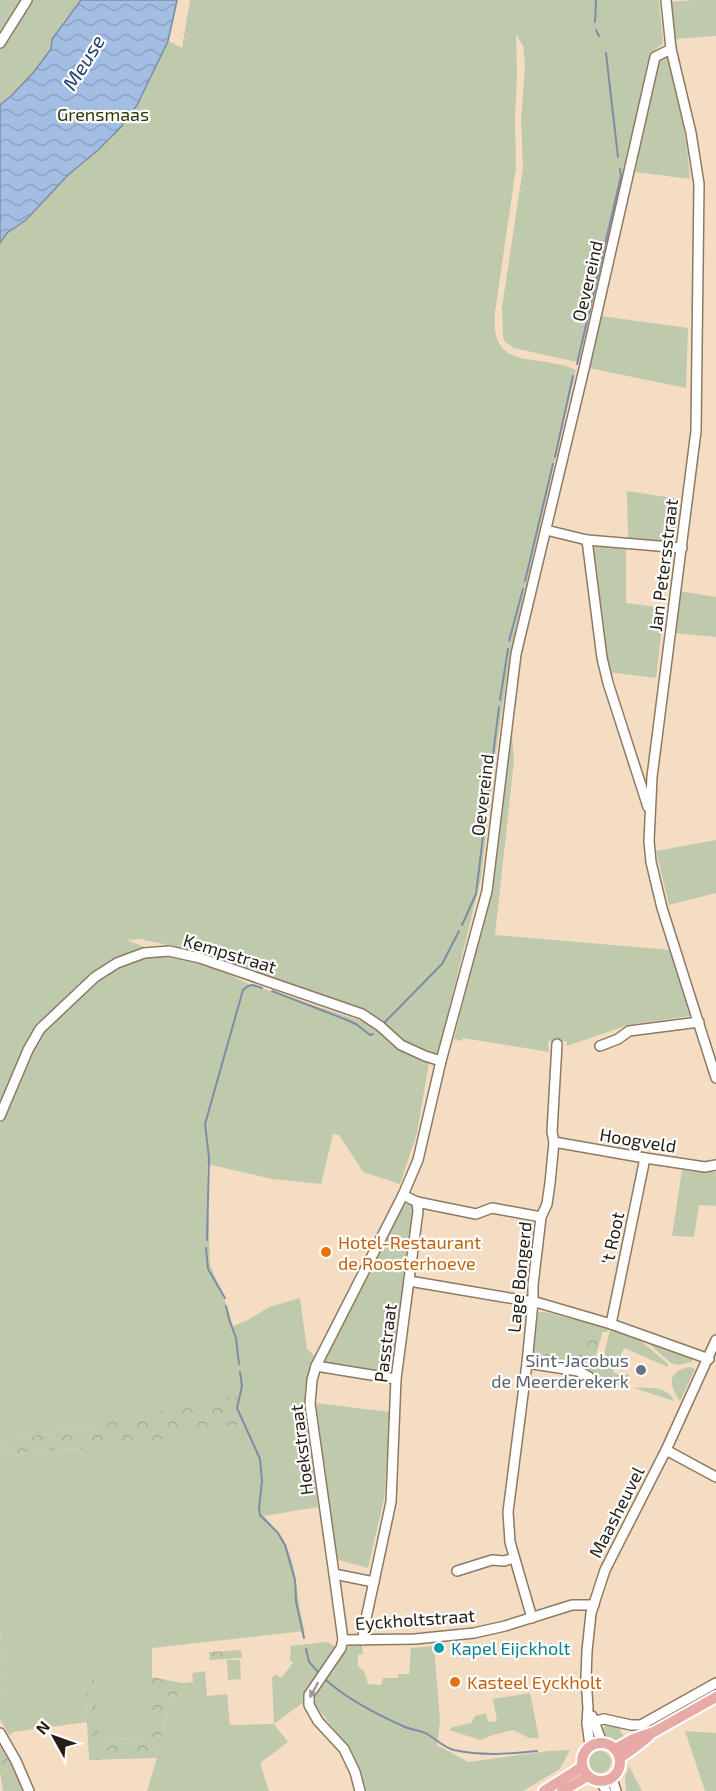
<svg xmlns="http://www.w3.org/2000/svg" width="716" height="1791" viewBox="0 0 716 1791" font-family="'Exo 2',sans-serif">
<defs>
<pattern id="forest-crowns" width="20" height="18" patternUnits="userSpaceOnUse" patternTransform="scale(1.5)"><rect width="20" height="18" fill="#bfcaac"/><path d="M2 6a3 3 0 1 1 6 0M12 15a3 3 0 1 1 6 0" fill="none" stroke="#a4ad93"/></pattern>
<pattern id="water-waves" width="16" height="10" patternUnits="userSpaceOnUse" patternTransform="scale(1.5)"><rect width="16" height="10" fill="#a4bde3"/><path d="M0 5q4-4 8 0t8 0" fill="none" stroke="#8da2c2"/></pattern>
</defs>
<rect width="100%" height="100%" fill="#f5ddc4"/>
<!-- green -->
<g fill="#bfcaac">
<path d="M0,0h23l-23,35z"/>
<path d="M30,0h51c-5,9 -12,14 -18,22 -5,8 -7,18 -12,26 -12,21 -32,43 -51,57v-55z"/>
<path d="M139,0h39l-9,41 13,7 8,-48h469l4,43 -11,10 -3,12 -24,104v4l-46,188h-7l-58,-13 -9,-6 -2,-5 -1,-30 21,-139 -2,-48 4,-55 -2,-19 -7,-12 1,40 -2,45 1,49 -21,144c-6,62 44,40 81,58l-64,276 -16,104 -15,128 -42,172 -4,5c-12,-4 -26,-8 -36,-17 -10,-8 -18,-19 -30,-26l-142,-48 -31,-13 -56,-12 -13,1 23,9 -65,32 -49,47 -11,18 -25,59v-923z"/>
<path d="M693,0h23v36l-41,3 -5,-37z"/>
<path d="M666,55l3,4c8,39 19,80 21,120l-55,-7 23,-110 4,-6z"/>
<path d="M601,316l87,12 -2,60 -97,-20z"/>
<path d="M627,491l52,8 -6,40 -4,3 -41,-4z"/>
<path d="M590,541l36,4v58l38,5 -8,70 -48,-6z"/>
<path d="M679,591l37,6v40l-43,-4z"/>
<path d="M511,721l3,40 -19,174 176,15 19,66 -62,9 -61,21 -1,-5h-18l1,11 -86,-14 -1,3 -8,-2 38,-152z"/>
<path d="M716,840v53l-47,12 -13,-54z"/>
<path d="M163,954l39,8 47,22 113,37 12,6 22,20 33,15 -12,71 -17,51 -37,-12 -24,-37 -6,-1 -12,50 -49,-5 -65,-15 3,101 13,30 10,31 13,-5 23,-14 31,-9 7,51 8,7 -8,22 -2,15 13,114 -54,9c8,10 18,19 23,31 12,28 9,56 18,84l-153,17v90l-54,1 -4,-60 -91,10 -3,-63v-170l46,-6 50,-1 145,-24 -6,-14 3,-15 -138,28 -100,18v-318l28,-68 14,-26 46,-44 38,-23z"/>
<path d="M682,1170l14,2h20v34l-17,-1 -5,32 -22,-1z"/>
<path d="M406,1204h5l2,2 -17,150 -6,18 -63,-9 -3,-4 72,-143z"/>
<path d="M536,1312h8l28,7 4,-2 32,12 -1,3h-11l-5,40 5,-12 6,2 8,-32 30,10 28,24v3l-44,-19 -11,24 10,5 2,-3 4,1 -5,12 -34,-11 -11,-7 -3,-11 -32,-3 -6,6h-7z"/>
<path d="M643,1339l50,19 -1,4 -14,3 -7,-2z"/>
<path d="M690,1367l5,2 -15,32c-12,-16 -13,-30 10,-34z"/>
<path d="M634,1388c15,0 33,-3 40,13z"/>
<path d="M316,1403l74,9 -6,87 -16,69 -29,-8 -4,-5z"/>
<path d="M327,1642l10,5 -32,54 -31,23 14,18 -28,21 9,28h-122l10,-33 14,-62 12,-2 -1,-11 11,-1 -1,-9 13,-2 2,25 20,-2 3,31 44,-1 -2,-46 4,-4 5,4 12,-15 -4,-4 2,-3 -1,-10z"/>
<path d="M362,1645l1,9 -5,1v11l6,5 4,13 13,1 2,-7h15v-4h11l2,-26 23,-2 6,75 -3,24 31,17 81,-11 21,-1 -10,19 -37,22h-157c-9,-35 -32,-61 -53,-89v-5l36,-51z"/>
<path d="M227,1660h13l1,19 -13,1z"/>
<path d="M85,1685l2,37 -74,10 -3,4 -10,-16v-26z"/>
<path d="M530,1693l9,45h-10l-16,-8 -20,5 -13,5 -31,-10 4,-3 18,-4 4,-7 11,-3 2,9 9,-1 -4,-22z"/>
<path d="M607,1724h4l9,3 1,5 5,7c-10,5 -22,4 -24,-9z"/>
<path d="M685,1731l31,2v58h-11z"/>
<circle cx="600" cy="1762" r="11"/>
<path d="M15,1765l9,26h-21l-3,-19z"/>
<path d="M629,1766l13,25h-16l-1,-14z"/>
</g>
<!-- forest -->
<g fill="url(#forest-crowns)">
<path d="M603,1331c-5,14 -7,28 -12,42 -3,-4 -7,-8 -10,-13 -7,-14 9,-27 22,-29z"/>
<path d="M565,1353l11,5 3,11 -16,-4 -2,-5 -18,-3 2,-3z"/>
<path d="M238,1395l-2,16 5,14 -119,21 -26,3 -50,1 -46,6v-14l100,-18z"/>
<path d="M0,1626l3,62 91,-9 5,60 53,-1v-61l30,6 2,11 -13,2 -14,62 -68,2 -4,-74 -85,8z"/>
<path d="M241,1650l1,8 -32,2 -1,-8z"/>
<path d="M0,1738l15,27 -15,7z"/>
</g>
<!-- water -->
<path fill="url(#water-waves)" stroke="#7e8da5" stroke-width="1.5" d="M81,0h96l-9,41 -31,64 -16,22 -24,24 -29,24 -42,45 -19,13 -7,10v-138l11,-9 22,-23 18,-24 1,-10z"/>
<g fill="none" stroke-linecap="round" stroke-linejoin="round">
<!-- stream -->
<g stroke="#7e8da5" stroke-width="2">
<path d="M595,22l1,-22"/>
<path d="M596,30l3,6"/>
<path d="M606,53l12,104"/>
<path d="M577,364l44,-188 -1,-7"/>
<path d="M555,457l18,-81"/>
<path d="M525,581l28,-117"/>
<path d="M509,641l14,-52"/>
<path d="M500,700l8,-51"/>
<path d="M490,779l9,-72"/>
<path d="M462,925l14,-31 13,-108"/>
<path d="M272,991l75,29 9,4 14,11 3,-1"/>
<path d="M385,1022l57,-58 17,-33"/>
<path d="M207,1240l2,-82 -4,-34 38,-134 5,-4 5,-1 9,3"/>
<path d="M206,1248l2,21 17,29"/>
<path d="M226,1306l4,16 6,16 3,26"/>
<path d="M240,1372l2,14 -5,22 23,51 2,22 -3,27 1,7 18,18 7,12 10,35 1,21 8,37"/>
<path d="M306,1649l3,13 11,12"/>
<path d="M326,1680c22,20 52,35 79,47 7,3 15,3 22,7 9,5 16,13 27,16 28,6 55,4 83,1"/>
</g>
<!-- minor casing -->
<g stroke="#8e7962" stroke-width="12">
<g id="minor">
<path d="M666,0l5,49 20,84 8,51 -3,247 -44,346 -3,64 2,21 11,46 54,170"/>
<path d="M0,43l27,-43"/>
<path d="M546,530l41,10 95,8"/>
<path d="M587,540l15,118 6,25 40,124"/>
<path d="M600,1046l18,-7 11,-8 70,-9"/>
<path d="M0,1116l28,-66 12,-21 55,-52 22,-14 27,-10 25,-2 31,7 162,56 18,12 21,19 24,11 16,5"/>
<path d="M554,1142l91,16 60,9 11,-2"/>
<path d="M417,1202l59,12 16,-6 49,9"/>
<path d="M409,1281l130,22 72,21 98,35"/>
<path d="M611,1324l34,-166"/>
<path d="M527,1363l51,8 11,6"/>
<path d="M316,1366l80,13"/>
<path d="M666,1450l50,27"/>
<path d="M457,1571l35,-11 12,1 10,-3"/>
<path d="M334,1574l9,66 -2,8 -32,47v10l9,16 26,28 11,23 5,19"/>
<path d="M374,1582l-40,-8 -24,-170 2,-24 4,-14 87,-171 15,-35 23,-99 46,-170 29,-237 68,-285 71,-312 16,-8"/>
<path d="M532,1618l-22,-76 -2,-30 19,-149 6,-61v-17l8,-68 6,-13 3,-21 4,-41 -2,-10 5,-88"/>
<path d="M343,1640l72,-1 59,-6 31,-7 67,-21h22"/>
<path d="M363,1640l1,-12 27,-126 5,-123 22,-168 -1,-9 -14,-7"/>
<path d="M592,1716l10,27"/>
<path d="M587,1723l17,-4 27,6h10l75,-42"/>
<path d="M0,1733l16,28 13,30"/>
<path d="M590,1746l-3,-23 1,-15 -2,-30 1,-27 4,-38 14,-43 61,-120 50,-110"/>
<path d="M612,1778l4,13"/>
<path d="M601,1781l5,10"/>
</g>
</g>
<!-- major casing -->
<g stroke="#fff" stroke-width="14">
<g id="major">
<circle cx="601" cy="1762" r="19"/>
<path d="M615,1749l18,-10 21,-7 62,-35"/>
<path d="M620,1758l17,-12 12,-10"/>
<path d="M544,1791l38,-24"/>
<path d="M562,1791l26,-15"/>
</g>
</g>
<!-- minor -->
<use href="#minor" stroke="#fff" stroke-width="9"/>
<!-- major -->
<use href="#major" stroke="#e8aaa6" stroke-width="10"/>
</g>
<!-- one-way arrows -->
<defs><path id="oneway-solid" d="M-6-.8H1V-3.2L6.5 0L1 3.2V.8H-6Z" transform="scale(1.5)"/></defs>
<use fill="#9d9a96" href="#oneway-solid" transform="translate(314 1690) rotate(118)"/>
<!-- markers -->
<g fill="#e8710a" stroke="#fff" stroke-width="2">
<circle cx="326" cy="1252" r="6"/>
<circle cx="455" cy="1682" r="6"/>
</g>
<circle fill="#6b7280" stroke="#fff" stroke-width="2" cx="641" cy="1370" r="6"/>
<circle fill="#0f9aa8" stroke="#fff" stroke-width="2" cx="439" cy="1648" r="6"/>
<g text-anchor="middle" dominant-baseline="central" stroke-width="4.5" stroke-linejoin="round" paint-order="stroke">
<!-- park labels -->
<g font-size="18" fill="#2a3807" stroke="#fff">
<text x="103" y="114">Grensmaas</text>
</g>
<!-- street labels -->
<g font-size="18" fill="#261e15" stroke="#fff">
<text transform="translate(587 281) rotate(-77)">Oevereind</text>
<text transform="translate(663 565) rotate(-83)">Jan Petersstraat</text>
<text transform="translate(482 795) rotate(-83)">Oevereind</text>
<text transform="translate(230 953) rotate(17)">Kempstraat</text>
<text transform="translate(638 1140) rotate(9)">Hoogveld</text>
<text transform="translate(612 1238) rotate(-78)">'t Root</text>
<text transform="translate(519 1277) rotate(-84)">Lage Bongerd</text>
<text transform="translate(385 1343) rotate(-83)">Passtraat</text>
<text transform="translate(301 1450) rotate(-97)">Hoekstraat</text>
<text transform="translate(616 1512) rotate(-63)">Maasheuvel</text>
<text transform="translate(415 1619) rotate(-4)">Eyckholtstraat</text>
</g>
<!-- food labels -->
<g font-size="18" fill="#c56008" stroke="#fff" text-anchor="start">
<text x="338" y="1242">Hotel-Restaurant<tspan x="338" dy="21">de Roosterhoeve</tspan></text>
<text x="467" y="1682">Kasteel Eyckholt</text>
</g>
<!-- worship labels -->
<g font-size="18" fill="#5b616d" stroke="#fff" text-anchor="end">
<text x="629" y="1360">Sint-Jacobus<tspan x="629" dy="21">de Meerderekerk</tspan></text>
</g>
<!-- culture labels -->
<g font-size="18" fill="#0d838f" stroke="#fff" text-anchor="start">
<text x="451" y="1648">Kapel Eijckholt</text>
</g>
<!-- water labels -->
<g font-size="20" font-style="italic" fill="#20406f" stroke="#fff">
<text transform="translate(83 62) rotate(-58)">Meuse</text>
</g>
</g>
<!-- north arrow -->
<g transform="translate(54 1737) rotate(310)" stroke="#ffffff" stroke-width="4.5" paint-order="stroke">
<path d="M0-4.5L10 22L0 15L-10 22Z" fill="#261e15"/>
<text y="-9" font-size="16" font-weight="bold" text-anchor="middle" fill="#261e15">N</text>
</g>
</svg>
